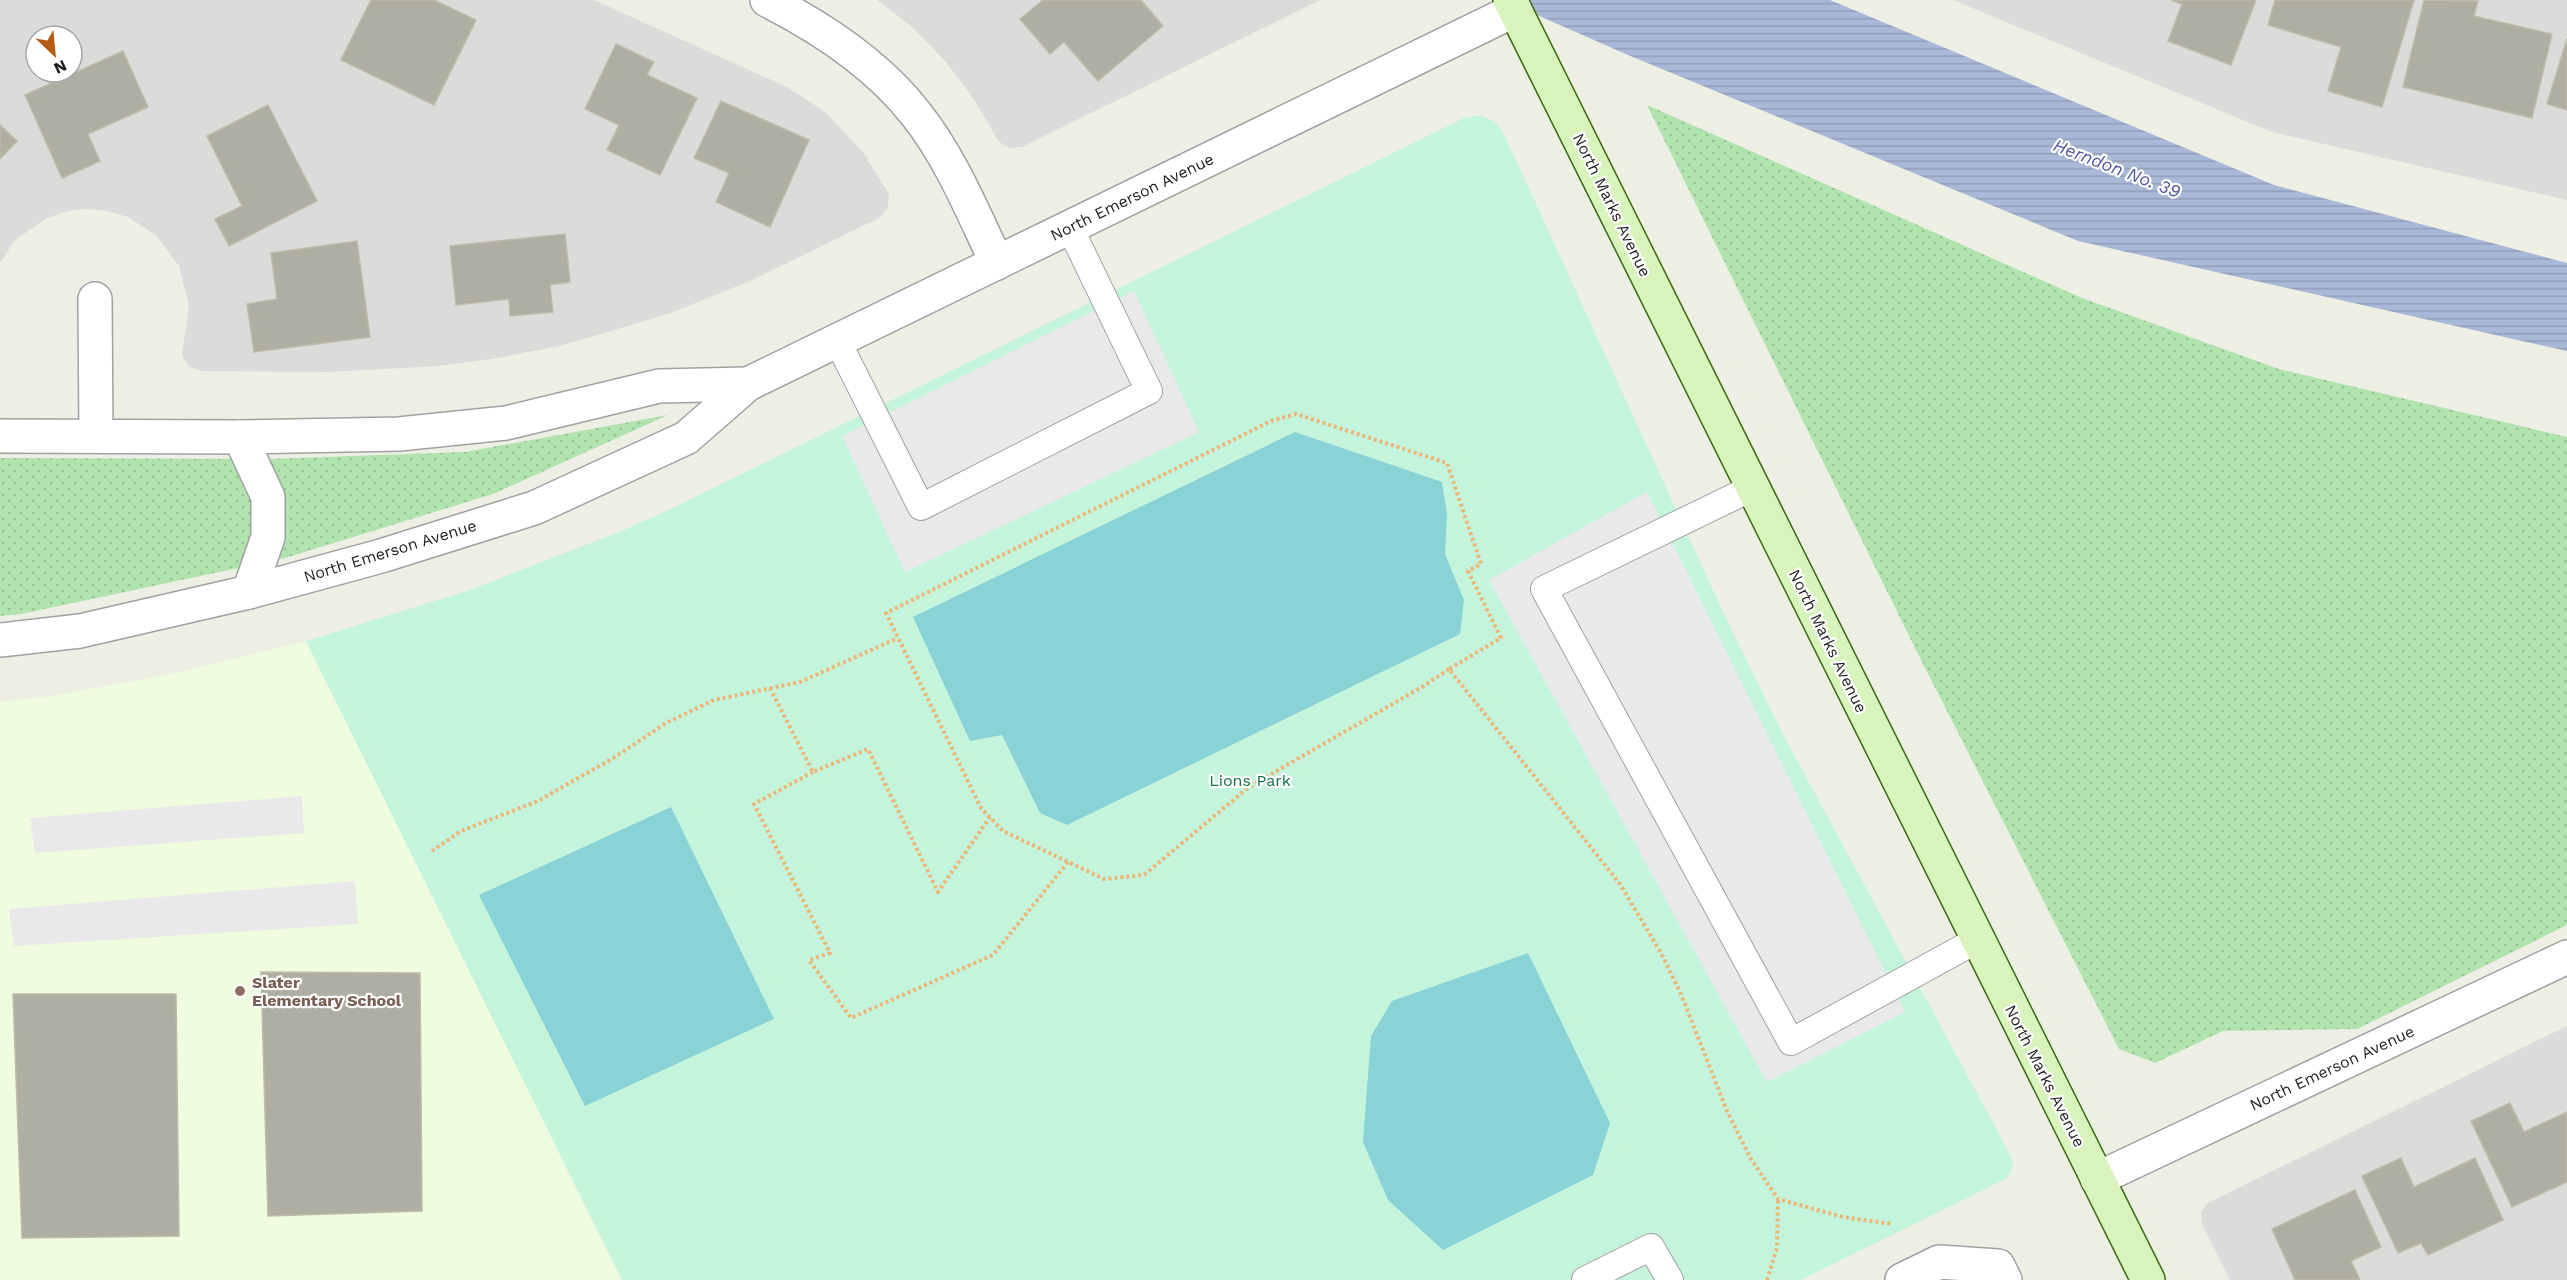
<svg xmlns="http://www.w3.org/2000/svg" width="2567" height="1280" viewBox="0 0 2567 1280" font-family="'Work Sans',sans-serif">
<defs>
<pattern id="grass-dots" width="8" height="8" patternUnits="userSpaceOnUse" patternTransform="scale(1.5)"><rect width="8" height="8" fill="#b1e3af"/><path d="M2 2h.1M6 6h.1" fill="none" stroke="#98c296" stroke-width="1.8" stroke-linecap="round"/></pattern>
<pattern id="water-rules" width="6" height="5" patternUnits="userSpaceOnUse" patternTransform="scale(1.5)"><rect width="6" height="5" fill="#a9b8d7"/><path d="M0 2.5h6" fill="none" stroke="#919eb8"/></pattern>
</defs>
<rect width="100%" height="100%" fill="#edeee4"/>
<!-- residential -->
<g fill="#dbdbda" fill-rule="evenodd">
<path d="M0,0h594l193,87 38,25 38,40 26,42 -1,13 -7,10 -131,64 -82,33 -108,32 -69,13 -52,7 -111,6 -126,-1 -13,-4 -7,-12 7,-49 -10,-40 -22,-30 -29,-19 -21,-6 -19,-2 -20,2 -21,7 -32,22 -15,23zM36,36h36v36h-36z"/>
<path d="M877,0h443l-298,147 -12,1 -11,-6 -25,-43 -28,-37 -35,-36z"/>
<path d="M1953,0h614v200l-295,-68z"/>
<path d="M2567,1026v254h-337l-28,-56 -1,-12 7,-9z"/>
</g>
<!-- education -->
<path fill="#effcdf" d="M306,641l316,639h-622v-578l52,-6 124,-23z"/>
<!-- grass -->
<g fill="url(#grass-dots)">
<path d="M1647,105l435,193 197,71 288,68v488l-210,104 -134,2 -68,32 -36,-14 -202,-397z"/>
<path d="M668,415l-175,79 -208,64 -264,56 -21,2v-158l268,1 197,-7z"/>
</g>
<!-- park -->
<path fill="#c5f4dd" d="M1479,115l15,6 9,11 220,480 62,126 227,420c2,10 0,15 -7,21l-204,101h-1179l-316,-639 161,-50 157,-61 55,-25 785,-387z"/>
<!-- pitch -->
<g fill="#89d2d6">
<path d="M1295,432l147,50 5,32 -2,40 19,46 -4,34 -393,191 -27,-12 -38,-78 -32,6 -57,-124z"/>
<path d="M671,807l103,212 -189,87 -106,-211z"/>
<path d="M1528,953l82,170 -17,52 -150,75 -55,-50 -25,-58 8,-106 21,-35z"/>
</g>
<!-- parking -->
<g fill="#e9e9e9">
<path d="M1134,291l65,141 -294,140 -63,-136z"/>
<path d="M1647,492l258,520 -138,70 -278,-502z"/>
<path d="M302,796l2,37 -269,20 -5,-35z"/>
<path d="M355,881l3,43 -344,22 -5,-37z"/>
</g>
<!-- water -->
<path fill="url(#water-rules)" d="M1503,0h327l444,185 293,78v88l-489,-110 -450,-186z"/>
<!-- building -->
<g fill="#afaea3" stroke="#bebba8" stroke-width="1.5">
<path d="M371,0h63l42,20 -42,85 -93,-45z"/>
<path d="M1043,0h98l22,26 -65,55 -34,-39 -14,12 -30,-35z"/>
<path d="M2171,0h85l-25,65 -63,-24 14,-37z"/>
<path d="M2275,0h139l-32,107 -54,-16 13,-44 -73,-22z"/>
<path d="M2424,0l54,1 -4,15 78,18 -20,84 -129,-31z"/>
<path d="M2567,39v71l-20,-6z"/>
<path d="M616,44l38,18 -7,13 50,23 -37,77 -53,-25 12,-25 -34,-16z"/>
<path d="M123,51l25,56 -60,27 12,27 -38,17 -37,-83z"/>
<path d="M721,101l88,39 -39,87 -54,-25 13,-29 -35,-15z"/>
<path d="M268,105l49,96 -88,45 -14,-27 27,-13 -35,-70z"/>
<path d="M0,125l17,16 -17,18z"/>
<path d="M565,234l5,48 -20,3 3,27 -43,4 -1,-17 -53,6 -6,-59z"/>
<path d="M357,241l13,96 -116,15 -7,-48 30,-5 -6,-46z"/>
<path d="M261,972l159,1 2,238 -154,5z"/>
<path d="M13,994h163l3,242 -157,2z"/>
<path d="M2510,1103l14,29 43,-20v70l-55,25 -41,-86z"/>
<path d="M2401,1158l13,29 61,-29 28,62 -75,35 -7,-12 -23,10 -36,-77z"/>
<path d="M2355,1190l26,57 -30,14 9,19h-65l-23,-51z"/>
</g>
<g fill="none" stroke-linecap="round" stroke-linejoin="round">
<!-- service casing -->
<g stroke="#a1a1a1" stroke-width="28">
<g id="service">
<path d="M837,340l84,167 228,-116 -79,-163"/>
<path d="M1752,488l-208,101 247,453 186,-102"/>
<path d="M1585,1280l66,-33 19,33"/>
</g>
</g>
<!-- minor casing -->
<g stroke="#a1a1a1" stroke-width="36">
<g id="minor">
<path d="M767,0c55,28 111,65 149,114 35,44 57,99 81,149"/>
<path d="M95,299l1,136"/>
<path d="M2097,1179l470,-222"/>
<path d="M1902,1280l37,-18 59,4 7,14"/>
</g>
</g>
<!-- tertiary casing -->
<g stroke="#a1a1a1" stroke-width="36">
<g id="tertiary">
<path d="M0,436l240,1 159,-3 107,-11 153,-37 89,-2"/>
<path d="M240,437l28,60v40l-19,55"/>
<path d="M0,640l80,-9 169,-39 132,-36 153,-48 152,-70 62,-54 767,-374"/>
</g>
</g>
<!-- secondary casing -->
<g stroke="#386a0f" stroke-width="36">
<path id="secondary" d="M1510,0l638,1280"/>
</g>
<!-- path -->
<g stroke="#edb676" stroke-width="4" stroke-dasharray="3 3" stroke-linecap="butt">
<path d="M1449,669l-27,18 -173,100 -105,88 -40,4 -101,-48 -22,-23 -95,-195 385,-192 25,-7 151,49 34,101 -13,7 33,67 -52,31 171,215 41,69 20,41 46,117 24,48 27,40 65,18 49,7"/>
<path d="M770,688l43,84 55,-23 70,143 52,-75"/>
<path d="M813,772l-59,32 76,149 -21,7 42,58 142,-63 75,-93"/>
<path d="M432,851l29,-20 77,-30 77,-44 51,-34 48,-23 86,-18 98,-44"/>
<path d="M1767,1280l10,-32 1,-49"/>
</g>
<!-- service -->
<use href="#service" stroke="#fff" stroke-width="26"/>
<!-- minor -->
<use href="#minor" stroke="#fff" stroke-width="33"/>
<!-- tertiary -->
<use href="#tertiary" stroke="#fff" stroke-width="33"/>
<!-- secondary -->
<use href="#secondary" stroke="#d9f3bd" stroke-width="33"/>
</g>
<!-- markers -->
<circle fill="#8d6e63" stroke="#fff" stroke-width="2" cx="240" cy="991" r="6"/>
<g text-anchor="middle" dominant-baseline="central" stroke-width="4.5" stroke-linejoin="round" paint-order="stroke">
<!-- street labels -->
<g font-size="16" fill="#1d1d1d" stroke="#fff">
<text transform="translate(1132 197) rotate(-26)">North Emerson Avenue</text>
<text transform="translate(1612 205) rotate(64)">North Marks Avenue</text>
<text transform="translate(390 551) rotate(-17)">North Emerson Avenue</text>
<text transform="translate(1828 641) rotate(64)">North Marks Avenue</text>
<text transform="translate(2332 1068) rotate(-25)">North Emerson Avenue</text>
<text transform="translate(2045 1076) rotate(63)">North Marks Avenue</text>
</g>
<!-- park labels -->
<g font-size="16" fill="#157145" stroke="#fff">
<text x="1250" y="780">Lions Park</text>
</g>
<!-- education labels -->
<g font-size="16" font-weight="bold" fill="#785e54" stroke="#fff" text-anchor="start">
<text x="252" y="982">Slater<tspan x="252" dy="18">Elementary School</tspan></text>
</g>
<!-- water labels -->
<g font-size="18" font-style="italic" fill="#5358a4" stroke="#fff">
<text transform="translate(2117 168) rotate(21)">Herndon No. 39</text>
</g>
</g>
<!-- north arrow -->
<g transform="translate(54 54) rotate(154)"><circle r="28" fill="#ffffff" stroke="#a5a5a5" stroke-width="1.5"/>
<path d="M0-4.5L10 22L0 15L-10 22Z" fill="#b85b12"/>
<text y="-9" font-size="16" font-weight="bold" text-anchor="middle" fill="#1d1d1d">N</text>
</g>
</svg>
